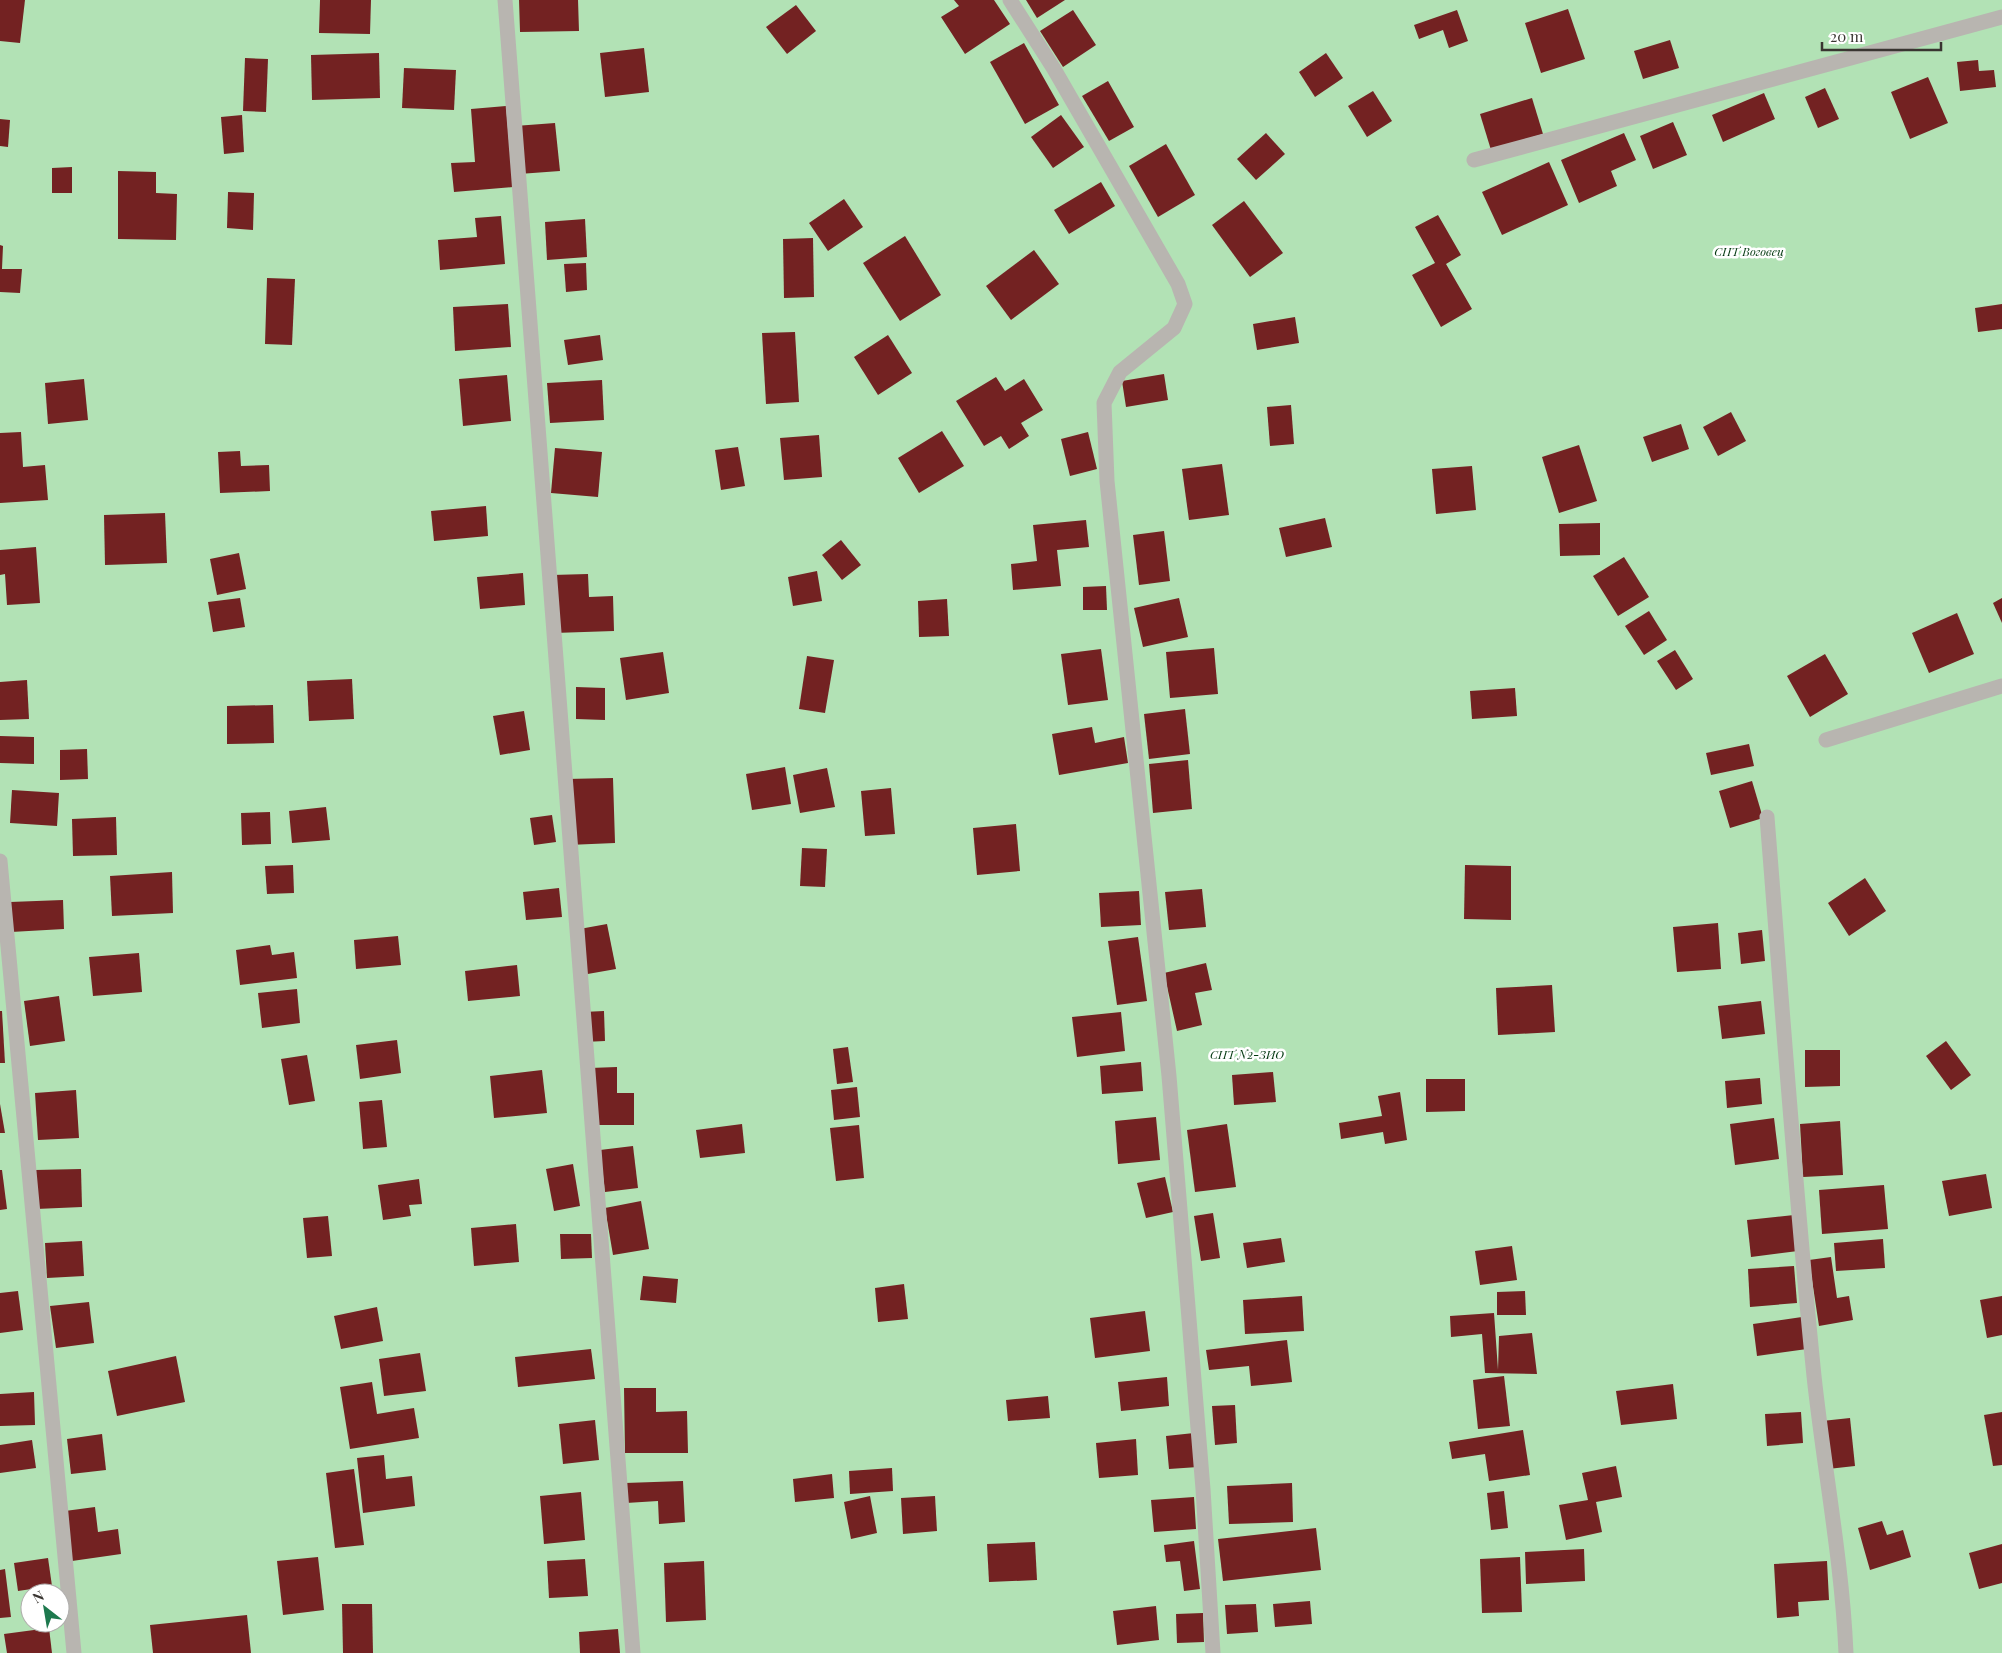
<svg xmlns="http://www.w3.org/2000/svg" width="2002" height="1653" viewBox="0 0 2002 1653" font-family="'Playfair Display',serif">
<rect width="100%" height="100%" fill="#fcf2e8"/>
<!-- green -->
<path fill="#b2e2b5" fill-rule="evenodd" d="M0,0h2002v1653h-2002zM30,1593h30v30h-30z"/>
<!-- building -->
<g fill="#732222">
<path d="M0,0h25l-5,43 -20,-2z"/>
<path d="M320,0h51l-1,34 -51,-1z"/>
<path d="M519,0h59l1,31 -59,1z"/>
<path d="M954,0h40l16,24 -45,30 -24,-37 18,-11z"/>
<path d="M1026,0h39l-28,18z"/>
<path d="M796,5l20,26 -29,23 -21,-27z"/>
<path d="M1568,9l17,50 -44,14 -16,-50z"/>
<path d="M1073,10l23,35 -33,22 -23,-36z"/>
<path d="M1457,10l11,31 -19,7 -6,-18 -24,9 -5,-14z"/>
<path d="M1670,40l9,28 -36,11 -9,-28z"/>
<path d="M1024,43l35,62 -34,19 -35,-62z"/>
<path d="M644,48l5,44 -44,5 -5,-44z"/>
<path d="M379,53l1,45 -68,2 -1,-45z"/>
<path d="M1326,53l17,25 -28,19 -16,-25z"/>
<path d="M245,58l23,1 -2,53 -23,-1z"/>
<path d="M1978,60l1,11 15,-1 2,17 -36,4 -3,-29z"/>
<path d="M404,68l52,2 -2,40 -52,-2z"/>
<path d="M1928,77l20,46 -38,16 -19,-47z"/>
<path d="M1108,81l26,46 -25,14 -27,-45z"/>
<path d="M1825,88l14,31 -21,9 -13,-31z"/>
<path d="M1373,91l19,30 -25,16 -19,-31z"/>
<path d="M1764,93l11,26 -52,23 -11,-27z"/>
<path d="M1532,98l11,36 -52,16 -11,-36z"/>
<path d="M506,106l7,81 -59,5 -3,-29 24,-1 -4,-53z"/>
<path d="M242,115l2,37 -20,2 -3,-37z"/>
<path d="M1061,115l23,32 -31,21 -22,-31z"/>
<path d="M0,119l10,1 -2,27 -8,-1z"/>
<path d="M1673,122l14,33 -34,14 -13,-33z"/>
<path d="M555,123l5,48 -41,3 -4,-48z"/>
<path d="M1266,133l19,21 -29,26 -19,-21z"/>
<path d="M1624,133l12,27 -25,11 6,15 -38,17 -18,-43z"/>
<path d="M1166,144l29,51 -37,22 -29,-51z"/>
<path d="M1549,162l19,43 -66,30 -20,-43z"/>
<path d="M72,167v26h-20v-25z"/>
<path d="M118,171l38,1v21l21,1 -1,46 -58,-1z"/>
<path d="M1101,182l14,24 -46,28 -15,-24z"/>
<path d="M228,192l26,1 -1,37 -26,-2z"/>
<path d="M844,199l19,28 -35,24 -19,-28z"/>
<path d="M1244,201l39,52 -33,24 -38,-52z"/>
<path d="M1438,215l23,40 -15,9 26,45 -31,18 -29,-52 23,-12 -20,-36z"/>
<path d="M501,216l4,48 -65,6 -2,-30 39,-3 -2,-19z"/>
<path d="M585,219l2,38 -40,3 -2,-38z"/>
<path d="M905,236l36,59 -41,26 -37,-58z"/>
<path d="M813,238l1,59 -30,1 -1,-59z"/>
<path d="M0,245l3,1 -1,23h20l-2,24 -20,-1z"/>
<path d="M1034,250l25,34 -48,36 -25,-34z"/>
<path d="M586,263l1,27 -21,2 -2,-28z"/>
<path d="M267,278l28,1 -3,66 -27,-1z"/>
<path d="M508,304l3,43 -56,4 -2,-44z"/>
<path d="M2002,304v25l-24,3 -3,-24z"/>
<path d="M1295,317l4,26 -42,7 -4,-26z"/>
<path d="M795,332l4,70 -33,2 -4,-71z"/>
<path d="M600,335l3,25 -35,5 -4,-25z"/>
<path d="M888,335l24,38 -34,22 -24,-38z"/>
<path d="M1164,374l4,26 -42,7 -4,-26z"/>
<path d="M507,375l4,46 -48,5 -4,-47z"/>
<path d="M996,377l9,14 19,-12 19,31 -22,13 8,13 -20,13 -8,-13 -17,10 -28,-45z"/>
<path d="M84,379l4,41 -40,4 -3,-41z"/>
<path d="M602,380l2,40 -54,3 -3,-40z"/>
<path d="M1291,405l3,39 -24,2 -3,-39z"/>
<path d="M1731,412l15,29 -28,15 -15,-29z"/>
<path d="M1681,424l8,25 -37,13 -9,-25z"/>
<path d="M942,431l22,35 -45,27 -21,-35z"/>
<path d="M21,432l2,35 22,-2 3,35 -48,3v-70z"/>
<path d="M1088,432l9,37 -27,7 -9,-37z"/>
<path d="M819,435l3,42 -38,3 -4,-42z"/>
<path d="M1579,445l18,56 -38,12 -17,-56z"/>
<path d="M738,447l7,39 -24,4 -6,-40z"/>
<path d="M555,448l47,4 -4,45 -47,-4z"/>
<path d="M240,451l1,15 28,-1 1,26 -50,2 -2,-41z"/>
<path d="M1222,464l7,51 -40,5 -7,-51z"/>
<path d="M1472,466l4,44 -40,4 -4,-45z"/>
<path d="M486,506l2,30 -54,5 -3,-30z"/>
<path d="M165,513l2,50 -62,2 -1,-50z"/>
<path d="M1325,518l7,29 -46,10 -7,-29z"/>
<path d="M1086,520l3,27 -32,3 4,36 -48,4 -2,-26 26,-3 -4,-36z"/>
<path d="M1600,523v32l-40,1 -1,-32z"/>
<path d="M1164,531l6,50 -31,4 -6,-50z"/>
<path d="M841,540l20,25 -19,15 -20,-25z"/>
<path d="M36,547l4,56 -33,2 -2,-31 -5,1v-25z"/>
<path d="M239,553l7,36 -29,6 -7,-36z"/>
<path d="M1624,557l25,40 -31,19 -25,-40z"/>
<path d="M817,571l5,30 -29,5 -5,-29z"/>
<path d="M523,573l2,32 -45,4 -3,-32z"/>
<path d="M588,574l1,23 24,-1 1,35 -60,2 -2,-58z"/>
<path d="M1106,586l1,24h-24v-23z"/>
<path d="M240,598l5,29 -32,5 -5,-30z"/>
<path d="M1179,598l9,39 -45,10 -9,-39z"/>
<path d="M2002,598v25l-9,-20z"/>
<path d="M947,599l2,37 -30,1 -1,-36z"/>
<path d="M1649,611l18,29 -23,15 -19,-29z"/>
<path d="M1957,613l17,41 -45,19 -17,-40z"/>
<path d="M1214,648l4,46 -48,4 -4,-46z"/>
<path d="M1101,649l7,51 -40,5 -7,-51z"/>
<path d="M1675,650l18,29 -17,11 -19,-29z"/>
<path d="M663,652l6,41 -43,7 -6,-42z"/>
<path d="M1825,654l23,40 -38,23 -23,-41z"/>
<path d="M807,656l27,4 -9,53 -26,-4z"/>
<path d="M352,679l2,40 -45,2 -2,-40z"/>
<path d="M27,680l2,39 -29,1v-38z"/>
<path d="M576,687l29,1v32l-29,-1z"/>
<path d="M1515,688l2,28 -45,3 -2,-28z"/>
<path d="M273,705l1,38 -47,1v-38z"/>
<path d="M1185,709l5,45 -41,5 -5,-45z"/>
<path d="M524,711l6,39 -30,5 -7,-39z"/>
<path d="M1092,727l3,16 29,-6 4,26 -69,12 -7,-41z"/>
<path d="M0,736l34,1v27l-34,-1z"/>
<path d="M1749,744l5,22 -43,9 -5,-22z"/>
<path d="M87,749l1,30 -28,1v-30z"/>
<path d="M1188,760l4,49 -39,4 -4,-49z"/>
<path d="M785,767l6,37 -39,6 -6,-36z"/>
<path d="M827,768l8,39 -35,6 -7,-38z"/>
<path d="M613,778l2,65 -47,2 -2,-66z"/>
<path d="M1752,781l11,37 -33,10 -11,-37z"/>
<path d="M891,788l4,46 -30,2 -4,-45z"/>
<path d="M12,790l47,3 -2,33 -47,-3z"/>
<path d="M326,807l4,33 -38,3 -3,-32z"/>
<path d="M270,812l1,32 -29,1 -1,-32z"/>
<path d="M552,815l4,27 -22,3 -4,-27z"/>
<path d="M116,817l1,38 -44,1 -1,-37z"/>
<path d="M1016,824l4,47 -43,4 -4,-47z"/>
<path d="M802,848l25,1 -2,38 -25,-1z"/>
<path d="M293,865l1,28 -27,1 -2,-28z"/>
<path d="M1465,865l46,1v54l-47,-1z"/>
<path d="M172,872l1,41 -61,3 -2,-40z"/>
<path d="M1865,878l21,33 -37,25 -21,-33z"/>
<path d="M559,888l3,29 -36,3 -3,-28z"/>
<path d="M1202,889l4,38 -37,3 -4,-38z"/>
<path d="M1139,891l2,34 -40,2 -2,-34z"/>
<path d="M63,900l1,29 -53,3 -1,-30z"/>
<path d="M1718,923l3,46 -44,3 -4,-45z"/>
<path d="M607,924l9,45 -34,6 -8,-45z"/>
<path d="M1762,930l3,31 -24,3 -3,-31z"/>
<path d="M398,936l3,29 -45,4 -2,-29z"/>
<path d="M1138,937l9,64 -30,4 -9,-64z"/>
<path d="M270,945l2,10 22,-3 3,26 -57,7 -4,-35z"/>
<path d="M139,953l3,39 -49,4 -4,-39z"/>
<path d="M1206,963l6,27 -17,3 7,32 -25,6 -13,-58z"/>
<path d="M517,965l3,31 -52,5 -3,-30z"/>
<path d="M1552,985l3,47 -57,3 -2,-47z"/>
<path d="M297,989l3,34 -38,5 -4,-35z"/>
<path d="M59,996l6,45 -35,5 -6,-45z"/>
<path d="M1761,1001l4,33 -43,5 -4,-33z"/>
<path d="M0,1011h2l3,52h-5z"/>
<path d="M604,1011l1,30 -21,1 -1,-30z"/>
<path d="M1121,1012l4,39 -48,6 -5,-40z"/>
<path d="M397,1040l4,33 -41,6 -4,-34z"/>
<path d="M1946,1041l25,34 -20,15 -25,-34z"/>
<path d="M848,1047l5,35 -16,2 -4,-35z"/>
<path d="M1805,1050h35v36l-35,1z"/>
<path d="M307,1055l8,46 -26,4 -8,-46z"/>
<path d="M1141,1062l2,29 -41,3 -2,-28z"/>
<path d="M617,1067v26h17v32h-45l1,-57z"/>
<path d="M542,1070l5,43 -53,5 -4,-42z"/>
<path d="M1273,1072l3,30 -42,3 -2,-30z"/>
<path d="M1760,1078l2,26 -35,4 -2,-27z"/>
<path d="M1426,1079h39v32l-39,1z"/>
<path d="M857,1087l3,30 -26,3 -3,-30z"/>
<path d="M76,1090l3,48 -41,2 -3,-47z"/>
<path d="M1400,1092l7,48 -22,4 -2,-12 -42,7 -2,-16 43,-7 -4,-20z"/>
<path d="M382,1100l5,47 -24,2 -4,-47z"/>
<path d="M0,1104l5,29h-5z"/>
<path d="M1156,1117l4,43 -42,4 -3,-43z"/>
<path d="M1774,1118l5,41 -44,6 -5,-41z"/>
<path d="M1840,1121l3,54 -40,2 -3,-53z"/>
<path d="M742,1124l3,29 -45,5 -4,-28z"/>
<path d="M1227,1124l9,63 -41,5 -8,-62z"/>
<path d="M859,1125l5,53 -28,3 -6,-53z"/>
<path d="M633,1146l5,42 -33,4 -5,-42z"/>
<path d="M573,1164l7,42 -26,5 -8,-42z"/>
<path d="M81,1169l1,38 -46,2 -1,-39z"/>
<path d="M0,1170h2l5,39 -7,1z"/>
<path d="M1986,1174l6,34 -43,8 -7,-35z"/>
<path d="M1165,1177l8,35 -27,6 -9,-35z"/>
<path d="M419,1179l3,25 -13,1 2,11 -28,4 -5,-35z"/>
<path d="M1884,1185l4,44 -66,5 -3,-44z"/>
<path d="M641,1201l8,48 -36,6 -8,-47z"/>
<path d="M1213,1213l7,45 -19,3 -7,-45z"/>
<path d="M1794,1215l4,36 -47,6 -4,-37z"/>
<path d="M328,1216l4,40 -25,2 -4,-40z"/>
<path d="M516,1224l3,38 -45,4 -3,-38z"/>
<path d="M560,1234h31l1,24 -31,1z"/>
<path d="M1281,1238l4,24 -38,6 -4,-25z"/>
<path d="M1883,1239l2,29 -49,3 -2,-28z"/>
<path d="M82,1241l2,35 -37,2 -2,-35z"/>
<path d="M1512,1246l5,34 -37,5 -5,-34z"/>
<path d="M1831,1257l6,41 12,-2 4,24 -34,6 -10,-66z"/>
<path d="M1794,1266l3,37 -47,4 -2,-38z"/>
<path d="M643,1276l35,3 -2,24 -36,-3z"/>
<path d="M904,1284l4,35 -30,3 -3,-34z"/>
<path d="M18,1291l5,39 -23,3v-40z"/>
<path d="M1525,1291l1,24h-29v-23z"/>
<path d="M1302,1296l2,35 -59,3 -2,-34z"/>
<path d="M2002,1296v39l-15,3 -7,-38z"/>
<path d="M89,1302l5,41 -38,5 -6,-42z"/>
<path d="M377,1307l6,34 -42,8 -7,-33z"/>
<path d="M1145,1311l5,40 -55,7 -5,-40z"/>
<path d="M1494,1313l4,57 1,-34 33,-3 5,41 -52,-1 -3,-39 -31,3 -1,-21z"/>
<path d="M1802,1317l5,32 -50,7 -4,-32z"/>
<path d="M1287,1340l5,42 -41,4 -2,-20 -40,4 -3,-20z"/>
<path d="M591,1349l4,30 -77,8 -3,-30z"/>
<path d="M420,1353l6,38 -42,5 -5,-37z"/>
<path d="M176,1356l9,46 -68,14 -9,-45z"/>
<path d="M1504,1376l6,50 -32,3 -5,-49z"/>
<path d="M1167,1377l2,29 -48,5 -3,-29z"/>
<path d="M372,1382l5,32 37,-6 5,30 -69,11 -10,-62z"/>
<path d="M1673,1384l4,35 -56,6 -5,-34z"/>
<path d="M624,1388h32v24l31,-1 1,42h-63z"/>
<path d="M34,1392l1,33 -35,1v-32z"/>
<path d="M1048,1396l2,22 -42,3 -2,-21z"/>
<path d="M1235,1405l2,38 -22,2 -3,-39z"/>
<path d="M1801,1412l2,31 -36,3 -2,-32z"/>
<path d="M2002,1412v53l-9,1 -9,-51z"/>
<path d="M1850,1418l5,48 -27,3 -6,-48z"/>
<path d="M595,1420l4,40 -36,4 -4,-40z"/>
<path d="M1523,1430l7,45 -41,6 -4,-27 -33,5 -3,-17z"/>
<path d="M1194,1433l4,34 -29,2 -3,-33z"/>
<path d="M102,1434l4,36 -35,4 -4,-35z"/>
<path d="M1136,1439l2,36 -39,3 -3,-35z"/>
<path d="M32,1440l4,28 -36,5v-28z"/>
<path d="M384,1455l2,24 26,-3 3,30 -52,7 -6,-55z"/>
<path d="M1616,1466l6,31 -26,5 6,30 -36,8 -7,-35 29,-5 -6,-27z"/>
<path d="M892,1468l1,23 -43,3 -1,-23z"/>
<path d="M354,1469l10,76 -29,3 -9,-75z"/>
<path d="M832,1474l2,24 -39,4 -2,-23z"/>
<path d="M683,1481l2,41 -26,2 -1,-23 -32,2 -1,-20z"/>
<path d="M1292,1483l1,39 -64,2 -2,-38z"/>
<path d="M1504,1491l4,37 -17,2 -4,-37z"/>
<path d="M581,1492l4,48 -41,4 -4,-48z"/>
<path d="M870,1496l7,37 -26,6 -7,-37z"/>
<path d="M935,1496l2,35 -34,3 -2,-36z"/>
<path d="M1194,1497l2,32 -42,3 -3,-32z"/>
<path d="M95,1507l3,25 20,-3 3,25 -49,7 -7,-50z"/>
<path d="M1882,1521l5,14 16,-5 8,27 -41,13 -12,-42z"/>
<path d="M1316,1528l5,42 -98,11 -5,-42z"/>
<path d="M1194,1541l6,48 -16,2 -4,-30 -14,1 -2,-17z"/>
<path d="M1035,1542l2,38 -48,2 -2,-38z"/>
<path d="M2002,1544v39l-23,6 -10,-36z"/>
<path d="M1584,1549l1,32 -59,3 -1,-32z"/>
<path d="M318,1557l6,53 -41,5 -6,-54z"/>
<path d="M1520,1557l2,55 -40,1 -2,-54z"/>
<path d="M48,1558l4,28 -34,5 -4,-28z"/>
<path d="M585,1559l3,37 -39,2 -2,-37z"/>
<path d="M704,1561l2,59 -40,2 -2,-59z"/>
<path d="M1827,1561l2,39 -31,2 1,14 -22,2 -3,-54z"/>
<path d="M5,1569l6,48 -11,1v-48z"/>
<path d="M1310,1601l2,23 -37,3 -2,-23z"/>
<path d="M342,1604h30l1,49h-30z"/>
<path d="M1256,1604l2,28 -31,2 -2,-29z"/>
<path d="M1156,1606l3,34 -42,5 -4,-34z"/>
<path d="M1203,1613l1,29 -27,1 -1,-29z"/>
<path d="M247,1615l4,38h-98l-3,-28z"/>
<path d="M49,1628l3,25h-45l-3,-19z"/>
<path d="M618,1629l2,24h-40l-1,-21z"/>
</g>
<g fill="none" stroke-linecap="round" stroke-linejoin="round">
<!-- lane -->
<g stroke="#b8b5b0" stroke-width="15">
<path d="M505,0l128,1653"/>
<path d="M1010,0l44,69 124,215 7,20 -11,24 -54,44 -16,31 3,78 62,595 34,413 10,164"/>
<path d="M1474,160l528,-143"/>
<path d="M1826,740l176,-54"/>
<path d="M1767,817c15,187 28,373 47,559 10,93 28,184 32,277"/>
<path d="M0,861l74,792"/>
</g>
</g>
<g text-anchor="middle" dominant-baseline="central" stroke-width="5" stroke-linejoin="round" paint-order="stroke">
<!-- park labels -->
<g font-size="12" font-style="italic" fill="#01370e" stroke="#fff">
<text x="1749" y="251">СНТ Воговец</text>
<text x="1247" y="1054">СНТ N2-ЗИО</text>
</g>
</g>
<!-- north arrow -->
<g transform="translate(45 1608) rotate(329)"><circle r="24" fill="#ffffff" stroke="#b0aead"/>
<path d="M0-4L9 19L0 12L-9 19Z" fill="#1d794e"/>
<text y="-8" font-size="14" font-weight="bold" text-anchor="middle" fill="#393531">N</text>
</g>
<!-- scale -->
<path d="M1822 42v8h119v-8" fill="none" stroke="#393531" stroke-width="2.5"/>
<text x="1830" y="42" font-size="15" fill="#393531" stroke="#ffffff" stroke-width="4" paint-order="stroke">20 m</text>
</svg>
